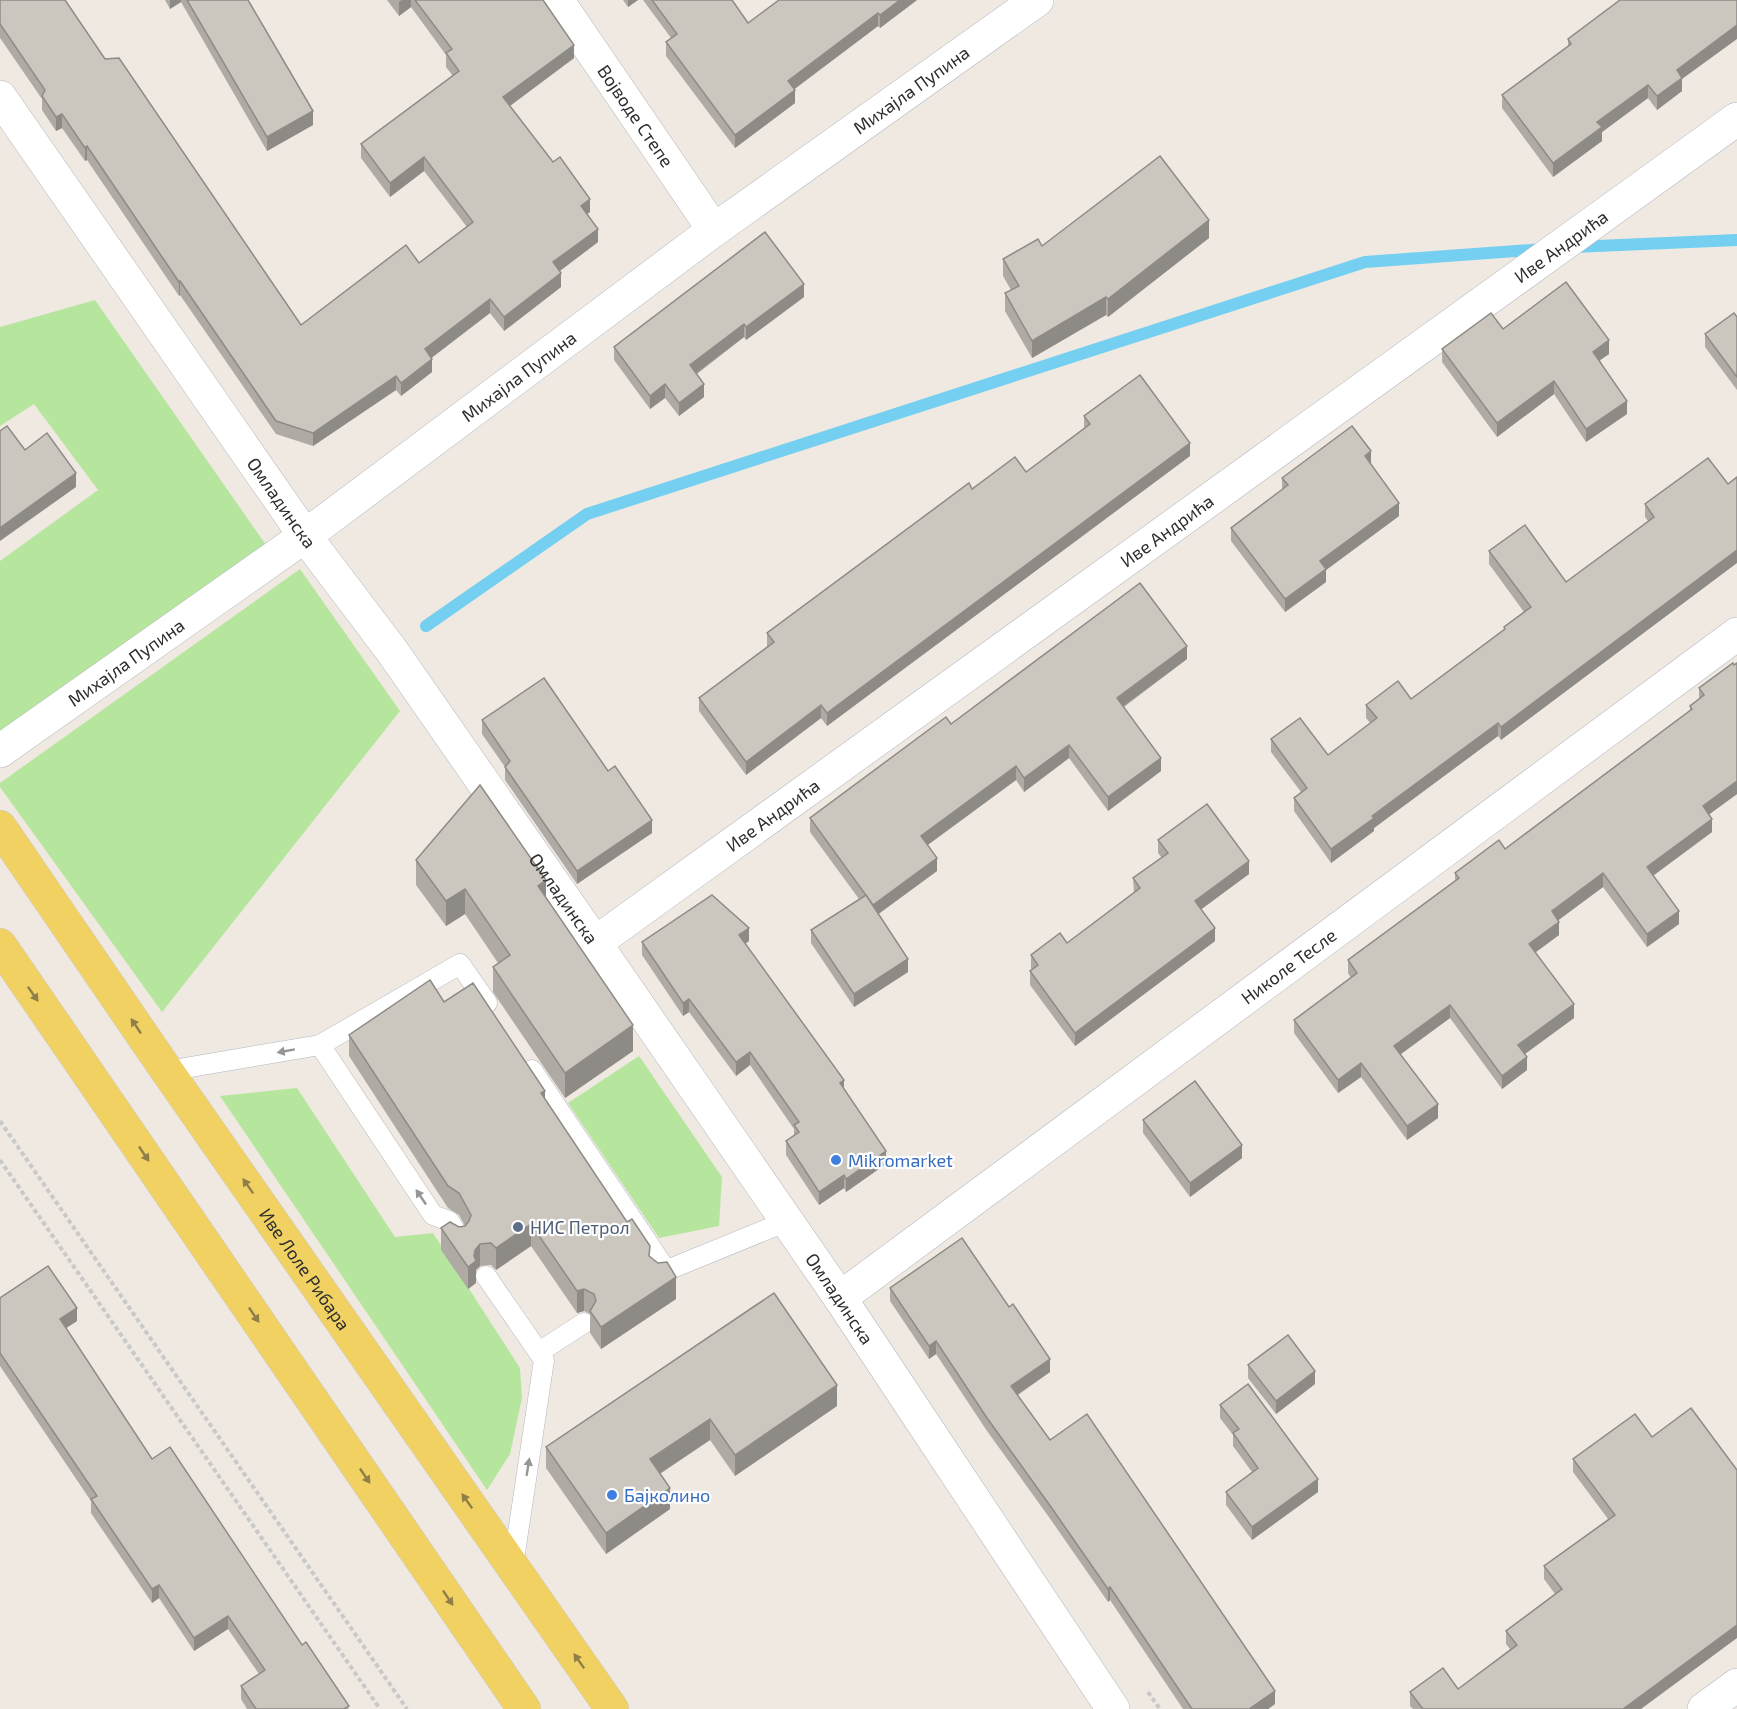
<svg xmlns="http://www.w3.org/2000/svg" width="1737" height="1709" viewBox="0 0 1737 1709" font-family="'Exo 2',sans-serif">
<rect width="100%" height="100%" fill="#efe9e1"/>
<!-- green -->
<g fill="#b6e59e">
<path d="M95,300l178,255 -273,190v-184l98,-71 -64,-86 -34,22v-99z"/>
<path d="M300,569l100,142 -238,301 -162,-225v-4z"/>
<path d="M639,1056l83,121 -3,49 -60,12 -91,-135z"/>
<path d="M297,1088l98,149 38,-4 87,135 2,30 -12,56 -23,36 -267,-394z"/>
</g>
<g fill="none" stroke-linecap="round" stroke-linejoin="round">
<!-- stream -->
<g stroke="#75cff0" stroke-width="12">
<path d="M1573,247l164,-7"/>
<path d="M426,626l161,-112 778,-252 179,-13"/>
</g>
<!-- service casing -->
<g stroke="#b4b7c1" stroke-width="21">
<g id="service">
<path d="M320,1045l140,-81 27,39"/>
<path d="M532,1070l134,200"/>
<path d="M167,1071l153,-26 113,170 16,6 10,16"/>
<path d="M660,1273l125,-51"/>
<path d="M486,1276l58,84 -31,206"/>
<path d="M539,1352l45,-29"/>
</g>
</g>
<!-- minor casing -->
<g stroke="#b4b7c1" stroke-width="34">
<g id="minor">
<path id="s1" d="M557,0l157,230"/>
<path id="s2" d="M0,97l305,439 87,115 203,292 245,355 273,411"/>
<path id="s3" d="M0,751l305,-215 409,-306 323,-230"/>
<path id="s4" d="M595,943l1142,-824"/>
<path id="s5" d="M840,1298l897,-664"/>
<path d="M1704,1709l33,-24"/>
</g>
</g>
<!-- primary casing -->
<g stroke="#c9c9c9" stroke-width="34">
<g id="primary">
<path id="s6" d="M0,827l167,244 445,638"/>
<path d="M0,945l524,764"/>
</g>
</g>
<!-- path -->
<g stroke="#c9c9c9" stroke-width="4" stroke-dasharray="4.5 3" stroke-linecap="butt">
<path d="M0,1121l407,588"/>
<path d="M0,1160l380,549"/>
<path d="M1148,1692l12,17"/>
</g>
<!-- service -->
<use href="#service" stroke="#fff" stroke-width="20"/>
<!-- minor -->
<use href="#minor" stroke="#fff" stroke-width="33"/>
<!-- primary -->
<use href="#primary" stroke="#f2d163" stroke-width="33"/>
</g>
<!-- wall -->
<g fill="#afaba4">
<path d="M0,0l105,59 196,266 118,-62 48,-36 -43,-56 -34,26 -29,-39v-14l92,-68 -7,-9v-12l-35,-48 -12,9 -12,-16h156l31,58 -64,48 80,106 -3,2 11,28 -38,29 1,16 -57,44 -14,-18 -59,44 1,15 -31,24 -5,-6 -83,56 -37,-12 -96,-139 -1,1 -92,-136 -2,1 -23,-33 -6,3 -14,-21v-11l-42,-61z"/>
<path d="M165,0h83l65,125 -46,26 -86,-149 -11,7z"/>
<path d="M623,0h15l-10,7z"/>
<path d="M643,0h89l16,23 31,-23h138l-37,28 -2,-2 -84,63 1,14 -60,45 -69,-92v-14l5,-4z"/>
<path d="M1568,39l114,40v12l-25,19 -9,-12 -46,34v9l-49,36 -51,-69v-13l66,-48z"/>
<path d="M1209,238l-101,79 -2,-2 -74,43 -27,-47v-18l6,-3 -8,-14v-17l39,-13z"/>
<path d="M804,297l-58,43 -2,-3 -47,37 7,23 -25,19 -14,-18 -15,11 -36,-49v-13z"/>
<path d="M1737,317v73l-32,-43v-13z"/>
<path d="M1503,329l106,25 -9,6 27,54 -41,28 -32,-48 -57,43 -55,-75v-13z"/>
<path d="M1084,416l106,40 -363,270 -6,-8 -75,57 -47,-64v-13l69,-51 -1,-1v-13l205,-144 54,-17 58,-44z"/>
<path d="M1708,458l-207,282 -3,-4 -124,92v3l-43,32 -37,-52v-13l7,-6 -30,-40v-13l57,16 42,-32 -4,-5v-13l45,-6 93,-70v-2l20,-15 -35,-48v-13l77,31 82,-61 -3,-4v-13z"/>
<path d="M1371,464l28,52 -73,54v12l-41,30 -54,-71v-13l51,-38v-12z"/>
<path d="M1187,659l-63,48 37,64 -53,40 -39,-53 -45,34 -8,-12 -89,65 10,26 -59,43 30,58 -54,35 -43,-64v-13l48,-31 -49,-67v-14l141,-94z"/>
<path d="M1737,663v131l-28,20 3,18 -59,44 26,48 -32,23 -44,-60 -45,33 1,15 -23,17 38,66 -49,36 2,16 -25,19 -52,-71 -49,36 37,64 -31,22 -46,-63 -23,16 -44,-60v-13l57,-42 -3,-5v-13l107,-79v-8l50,-24 185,-138v-5l9,-7v-11z"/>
<path d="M482,720l126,51 44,62 -75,51 -72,-104v-13l-23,-33z"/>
<path d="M1158,840l91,34 -48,35 14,32 -140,105 -45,-61v-14l2,-1 -1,-2v-13l36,-12 67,-50 -1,-15 29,-20 -4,-5z"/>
<path d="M416,860l130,38 87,153 -68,47 -72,-106v-25l5,-4 -33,-49 -19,12 -30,-41z"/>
<path d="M749,941l-4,3 99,146 42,74 -40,28 -2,-4 -25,17 -33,-50v-14l8,-5v-7l-44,-64 -14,11 -47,-64 -6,4 -41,-61v-13z"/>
<path d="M444,1002l101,98 131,199 -75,50 -11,-16v-19l-6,-3 -7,2 -46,-67 -35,24 -5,-5 -11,1 -4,4v13l-8,6 -27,-39v-22l18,-1 6,-1 -6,-11 -11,-7 -99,-152v-21z"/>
<path d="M1143,1120l99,38 -52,39 -47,-64z"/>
<path d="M890,1288l160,84 -32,23 32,45 225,264 -7,5h-85l-73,-109 -2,2 -57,-82 -64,-89 -51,-77 -7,5 -39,-58z"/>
<path d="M774,1293l63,113 -102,70 -25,-36 -50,34 10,35 -64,45 -60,-86v-21z"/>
<path d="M0,1298l77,23 -11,7 86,131 150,186 47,64h-102l-6,-10v-13l18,-12 -31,-45 -34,22 -35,-53 -7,5 -61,-90v-12l-91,-135z"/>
<path d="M1248,1365l67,19 -39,30 -28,-36z"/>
<path d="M1220,1405l98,87 -66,48 -26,-35v-13l26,-20 -19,-26v-11l-13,-17z"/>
<path d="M1635,1414l6,295h-228l-3,-3v-14l48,-3 52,-40 -4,-5v-13l49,-37 -11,-15v-13l64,-47 -35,-47v-13z"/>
</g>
<!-- shaded-wall -->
<g fill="#8e8b86">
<path d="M170,0h11v2l-11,7z"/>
<path d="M402,0h9v7l-12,9v-14z"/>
<path d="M628,0h10l-10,7z"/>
<path d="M900,0h17l-37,28v-13z"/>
<path d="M878,13v13l-90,68v-13z"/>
<path d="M1737,25v14l-55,40v12l-25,19v-14l20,-26z"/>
<path d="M574,45v13l-71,53v-14z"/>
<path d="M1648,85v13l-46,34v9l-49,36v-14l44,-41z"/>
<path d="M795,90v13l-60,45v-13z"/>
<path d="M313,111v14l-46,26v-14z"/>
<path d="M62,114v14l-6,3v-14z"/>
<path d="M87,146v14l-2,1v-13z"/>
<path d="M424,157v14l-34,26v-14z"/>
<path d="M590,199v13l-9,7v-13z"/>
<path d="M1209,220v18l-101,79v-18z"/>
<path d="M598,229v13l-45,34v-14z"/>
<path d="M561,273v14l-57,44v-14z"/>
<path d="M180,281v14l-1,1v-14z"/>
<path d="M804,284v13l-58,43v-13z"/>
<path d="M1106,297v18l-74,43v-17z"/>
<path d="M490,299v14l-65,50v-14z"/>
<path d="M744,324v13l-54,41v-13z"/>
<path d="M1609,340v14l-16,11v-13z"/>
<path d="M432,359v13l-31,24v-13z"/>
<path d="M396,376v14l-83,56v-13z"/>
<path d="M1554,381v13l-57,43v-14z"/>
<path d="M665,384v14l-15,11v-13z"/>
<path d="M704,384v13l-25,19v-13z"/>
<path d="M1627,401v13l-41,28v-13z"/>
<path d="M1190,443v13l-363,270v-13z"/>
<path d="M1371,451v13l-6,-8z"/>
<path d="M76,473v14l-76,54v-13z"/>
<path d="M1399,503v13l-73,54v12l-41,30v-13l35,-38z"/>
<path d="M1737,550v13l-236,177v-13z"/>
<path d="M1187,646v13l-70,52v-13z"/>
<path d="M821,705v13l-75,57v-13z"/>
<path d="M1498,723v13l-124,92v3l-43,32v-14l41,-33z"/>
<path d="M1069,745v13l-45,34v-14z"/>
<path d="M1161,758v13l-53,40v-14z"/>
<path d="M1016,766v14l-95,70v-14z"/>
<path d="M1737,781v13l-34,25v-13z"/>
<path d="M1712,819v13l-65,48v-13z"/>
<path d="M652,820v13l-75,51v-13z"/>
<path d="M937,858v13l-64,47v-13z"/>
<path d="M1249,861v13l-54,40v-13z"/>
<path d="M1603,873v14l-51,38v-14z"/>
<path d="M546,880v25l-8,-19z"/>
<path d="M465,889v25l-19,12v-25z"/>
<path d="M1679,911v13l-32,23v-13z"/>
<path d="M1559,922v13l-30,22v-13z"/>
<path d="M749,928v13l-10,7v-13z"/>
<path d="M1215,928v13l-140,105v-13z"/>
<path d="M908,959v13l-54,35v-13z"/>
<path d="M689,999v13l-6,4v-13z"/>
<path d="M1574,1004v14l-56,41v-14z"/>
<path d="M1450,1005v13l-56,41v-13z"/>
<path d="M633,1025v26l-68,47v-25z"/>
<path d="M750,1052v13l-14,11v-14z"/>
<path d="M1527,1057v13l-25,19v-13z"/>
<path d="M1361,1063v14l-23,16v-13z"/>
<path d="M844,1080v13l-4,-10z"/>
<path d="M545,1091v21l-4,-19z"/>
<path d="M1438,1104v14l-31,22v-14z"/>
<path d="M1242,1145v13l-52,39v-14z"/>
<path d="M886,1151v13l-40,28v-13z"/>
<path d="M844,1175v13l-25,17v-13z"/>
<path d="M531,1224v22l-35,24v-22z"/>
<path d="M480,1244v22l-4,4v13l-8,6v-22l7,-17z"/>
<path d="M676,1277v22l-75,50v-22z"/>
<path d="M584,1289v22l-7,2v-22z"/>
<path d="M77,1308v13l-17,11v-13z"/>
<path d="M936,1341v13l-7,5v-13z"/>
<path d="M1050,1359v13l-39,27v-13z"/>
<path d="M1315,1371v13l-39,30v-13z"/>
<path d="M837,1385v21l-102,70v-21z"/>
<path d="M710,1419v21l-60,40v-21z"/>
<path d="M1318,1479v13l-66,48v-13z"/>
<path d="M670,1488v21l-64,45v-21z"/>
<path d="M159,1585v13l-7,5v-14z"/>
<path d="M1110,1587v13l-2,2v-13z"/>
<path d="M228,1616v13l-34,22v-13z"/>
<path d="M1737,1625v13l-96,71h-18z"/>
<path d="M1275,1691v13l-7,5h-19z"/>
</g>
<!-- building -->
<g fill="#cbc7bf" stroke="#8e8b86" stroke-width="1.5">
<path d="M0,0h65l40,59 14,-1 182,267 105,-80 13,18 54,-41 -49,-65 -34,26 -29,-39 98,-73 -13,-18 6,-4 -37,-49h128l31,45 -71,52 50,65 7,-5 30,42 -9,7 17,23 -45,33 8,11 -57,44 -14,-18 -65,50 7,10 -31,24 -5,-7 -83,57 -37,-12 -96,-140 -1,1 -92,-136 -2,2 -23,-34 -6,3 -14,-21 3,-6 -45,-66z"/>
<path d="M187,0h61l65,111 -46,26z"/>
<path d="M652,0h80l16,23 31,-23h121l-20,15 -2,-2 -90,68 7,9 -60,45 -69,-93 11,-8z"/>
<path d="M1620,0h117v25l-60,45 5,8 -25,18 -9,-11 -51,37 5,5 -49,36 -51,-68 69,-51 -3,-5z"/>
<path d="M1160,156l49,64 -101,79 -2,-2 -74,44 -27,-48 14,-7 -16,-27 35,-20 4,7z"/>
<path d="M765,232l39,52 -58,43 -2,-3 -54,41 14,19 -25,19 -14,-19 -15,12 -36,-49z"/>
<path d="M1566,282l43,58 -16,12 34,49 -41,28 -32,-48 -57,42 -55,-74 49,-36 12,16z"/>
<path d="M1734,313l3,4v60l-32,-43z"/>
<path d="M1140,375l50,68 -363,270 -6,-8 -75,57 -47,-64 75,-56 -7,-9 202,-150 3,6 43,-32 11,15 64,-48 -6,-8z"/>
<path d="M7,426l18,24 22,-17 29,40 -76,55v-97z"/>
<path d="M1352,426l19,25 -6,5 34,47 -79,58 6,8 -41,30 -54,-71 57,-43 -6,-7z"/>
<path d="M1708,458l20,26 9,-7v73l-236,177 -3,-4 -126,93 2,2 -43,31 -37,-51 13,-10 -36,-49 29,-21 28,37 49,-37 -11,-13 32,-24 13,18 94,-70 -1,-2 27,-20 -42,-56 36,-26 41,57 88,-65 -9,-13z"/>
<path d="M1140,583l47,63 -70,52 44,60 -53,39 -39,-52 -45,33 -8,-12 -95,70 16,22 -64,47 -63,-87 136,-101 5,7z"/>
<path d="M1733,663l1,2 3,-2v118l-34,25 9,13 -65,48 32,44 -32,23 -44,-61 -51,38 7,11 -30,22 45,60 -56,41 9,12 -25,19 -52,-71 -56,41 44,58 -31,22 -46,-63 -23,17 -44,-60 63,-47 -9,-13 111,-82 -4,-5 44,-33 6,9 187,-140 -2,-3 14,-11 -5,-7z"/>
<path d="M544,678l64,93 7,-5 37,54 -75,51 -72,-104 5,-6 -28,-41z"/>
<path d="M480,785l66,95 -8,6 95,139 -68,48 -72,-106 17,-12 -45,-66 -19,12 -30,-41z"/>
<path d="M1207,804l42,57 -54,40 20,27 -140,105 -45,-62 8,-6 -7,-10 29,-22 7,10 73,-55 -7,-10 35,-25 -10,-13z"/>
<path d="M712,895l37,33 -10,7 105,145 -4,3 46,68 -40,28 -2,-4 -25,17 -33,-51 13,-9 -5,-7 5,-3 -49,-70 -14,10 -47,-63 -6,4 -41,-61z"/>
<path d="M866,895l42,64 -54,35 -43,-64z"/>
<path d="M430,980l14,22 29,-19 72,108 -4,2 86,129 5,-3 18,27 -1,10 9,7 9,-1 9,15 -75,50 -11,-16 6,-10 -2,-7 -10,-5 -7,2 -46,-67 -35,24 -5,-5 -11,1 -5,6 -1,6 2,5 -8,6 -27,-39 9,-6 9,5 6,-1 4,-5 2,-6 -12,-22 -11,-7 -99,-151z"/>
<path d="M1195,1081l47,64 -52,38 -47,-63z"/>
<path d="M962,1238l47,69 4,-3 37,55 -39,27 39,54 37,-26 188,277 -26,18h-57l-82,-122 -2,2 -57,-82 -64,-89 -51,-77 -7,5 -39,-58z"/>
<path d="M48,1266l29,42 -17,11 92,140 18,-12 132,198 4,-3 43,64 -5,3h-88l-15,-23 24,-16 -37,-54 -34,22 -35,-53 -7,4 -61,-90 6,-3 -97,-143v-55z"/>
<path d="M774,1293l63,92 -102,70 -25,-36 -60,40 20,29 -64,45 -60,-86z"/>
<path d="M1288,1335l27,36 -39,30 -28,-36z"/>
<path d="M1248,1384l70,95 -66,48 -26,-35 32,-24 -25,-35 6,-4 -19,-24z"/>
<path d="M1691,1408l46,62v155l-114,84h-200l-13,-17 33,-24 15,21 59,-44 -11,-14 56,-42 -18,-23 71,-51 -42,-56 62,-45 17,23z"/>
</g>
<!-- one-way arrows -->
<defs><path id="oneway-solid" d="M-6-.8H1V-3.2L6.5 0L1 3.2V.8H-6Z" transform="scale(1.5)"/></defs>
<g fill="#908048">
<use href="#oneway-solid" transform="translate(33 994) rotate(55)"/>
<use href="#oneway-solid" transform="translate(136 1026) rotate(-124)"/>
<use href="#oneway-solid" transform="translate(144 1154) rotate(56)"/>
<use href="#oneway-solid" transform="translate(248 1186) rotate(-125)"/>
<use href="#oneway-solid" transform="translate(254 1315) rotate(56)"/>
<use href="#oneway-solid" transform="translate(365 1476) rotate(56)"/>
<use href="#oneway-solid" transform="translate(467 1501) rotate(-125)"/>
<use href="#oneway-solid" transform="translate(448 1598) rotate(56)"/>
<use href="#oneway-solid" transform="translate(579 1661) rotate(-125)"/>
</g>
<g fill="#969696">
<use href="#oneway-solid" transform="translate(286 1051) rotate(170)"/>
<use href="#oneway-solid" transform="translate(421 1197) rotate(-124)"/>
<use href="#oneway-solid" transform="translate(528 1467) rotate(-81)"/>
</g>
<!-- markers -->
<g fill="#3f7fe0" stroke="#fff" stroke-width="2">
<circle cx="836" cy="1160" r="6"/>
<circle cx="612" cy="1495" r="6"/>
</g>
<circle fill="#5c6f8a" stroke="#fff" stroke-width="2" cx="518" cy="1227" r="6"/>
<g text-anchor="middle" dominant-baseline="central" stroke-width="4.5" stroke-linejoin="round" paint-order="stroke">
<!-- street labels -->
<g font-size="18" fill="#2e2e2e" stroke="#fff">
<text stroke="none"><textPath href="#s3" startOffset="1126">Михајла Пупина</textPath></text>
<text stroke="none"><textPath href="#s1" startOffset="140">Војводе Степе</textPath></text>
<text stroke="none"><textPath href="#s4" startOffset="1191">Иве Андрића</textPath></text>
<text stroke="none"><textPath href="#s3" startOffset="640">Михајла Пупина</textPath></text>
<text stroke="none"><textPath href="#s2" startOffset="494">Омладинска</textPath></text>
<text stroke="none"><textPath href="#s4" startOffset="705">Иве Андрића</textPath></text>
<text stroke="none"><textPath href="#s3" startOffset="154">Михајла Пупина</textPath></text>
<text stroke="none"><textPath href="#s4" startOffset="219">Иве Андрића</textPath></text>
<text stroke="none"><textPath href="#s2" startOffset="980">Омладинска</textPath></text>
<text stroke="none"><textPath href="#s5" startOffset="558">Николе Тесле</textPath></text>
<text stroke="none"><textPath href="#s6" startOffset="537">Иве Лоле Рибара</textPath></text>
<text stroke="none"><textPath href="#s2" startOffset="1466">Омладинска</textPath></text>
</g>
<!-- shop labels -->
<g font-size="18" fill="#366cbe" stroke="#fff" text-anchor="start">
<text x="848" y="1160">Mikromarket</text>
<text x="624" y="1495">Бајколино</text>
</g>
<!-- service labels -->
<g font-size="18" fill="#4e5e75" stroke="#fff" text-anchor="start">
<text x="530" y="1227">НИС Петрол</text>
</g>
</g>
</svg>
